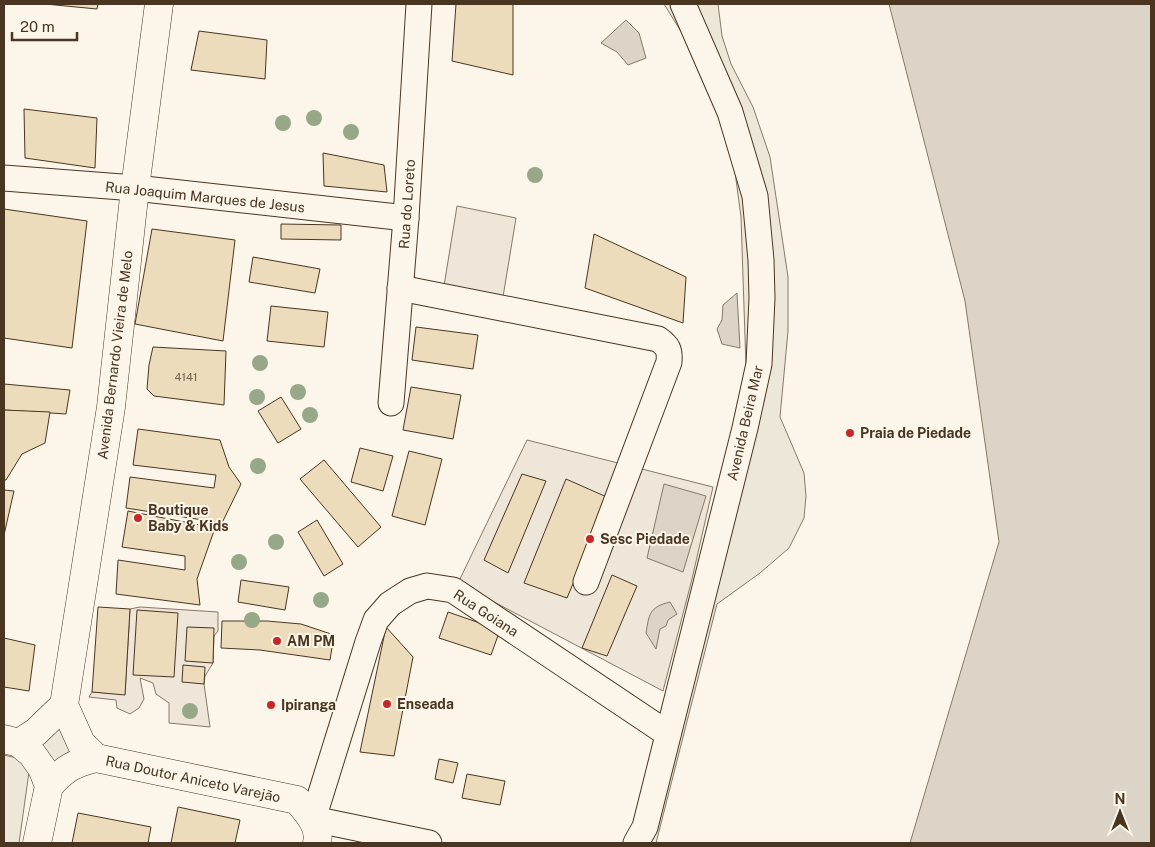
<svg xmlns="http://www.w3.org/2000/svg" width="1155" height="847" viewBox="0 0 1155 847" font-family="'Public Sans',sans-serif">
<rect width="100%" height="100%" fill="#fbf6e9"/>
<!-- green -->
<g fill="#ede6d9" stroke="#887966">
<path d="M457,206l59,12 -14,85 -59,-11z"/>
<path d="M527,440l186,47 -21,92 -29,112 -205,-108z"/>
<path d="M140,607l78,5v19l-4,5 -1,27 -8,13 -1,8 6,43 -41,-4v-20l-13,-9 -3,-11 -13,-5 4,21 -5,9 -9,6 -13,-6 -1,-8 -27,-3 3,-5 33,2 5,-85z"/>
</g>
<!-- parking -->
<g fill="#ede7d9" stroke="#887966">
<path d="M664,4h54l4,32 9,28 22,43 17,50 18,120v54l-8,86 24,56 2,23 -2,22 -15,30 -29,25 -43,31 -61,239h-32l9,-9 85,-341 28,-126 -5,-150 -6,-45 -17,-65 -33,-69z"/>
<path d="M63,712l28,45 -42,23 -11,-47z"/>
<path d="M4,755l17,4 8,13 -10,71h-15z"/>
</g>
<!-- water -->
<g fill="#dcd4c6" stroke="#887966">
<path d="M889,4h262v839h-241l89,-301 -34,-241z"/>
<path d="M626,20l13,13 7,25 -18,7 -11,-13 -16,-9z"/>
<path d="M737,293l3,55 -18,-4 -5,-15 5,-9 1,-15z"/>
<path d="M664,484l42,12 -23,76 -36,-14z"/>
<path d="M670,602l7,12 -9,6 -2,6 -6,3 -4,20 -10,-16c3,-18 3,-26 24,-31z"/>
</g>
<!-- building -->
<g fill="#ecdcbc" stroke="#4a3520">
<path d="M45,4h53l-1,5z"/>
<path d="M456,4h57v71l-61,-14z"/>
<path d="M199,31l68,9 -2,39 -74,-9z"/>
<path d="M24,109l73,9 -2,50 -70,-10z"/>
<path d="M323,153l61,12 3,27 -63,-6z"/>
<path d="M4,209l83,12 -15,127 -68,-10z"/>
<path d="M281,224l60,1v15l-60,-1z"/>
<path d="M152,229l83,11 -12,101 -88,-17z"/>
<path d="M594,234l92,43 -3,46 -98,-35z"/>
<path d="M253,257l67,12 -5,24 -66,-11z"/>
<path d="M271,306l57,6 -4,35 -57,-6z"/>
<path d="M416,327l62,8 -5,34 -61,-9z"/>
<path d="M153,347l73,4 -2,54 -70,-9 -7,-7 2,-24z"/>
<path d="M4,384l66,6 -4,24 -62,-4z"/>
<path d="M411,387l50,8 -8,44 -50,-9z"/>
<path d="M281,397l20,32 -23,14 -20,-32z"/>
<path d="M4,410l46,2 -5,31 -23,11 -16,26h-2z"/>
<path d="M138,429l82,11 9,27 12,17 -19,39 -96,-15 4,-31 84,11 2,-13 -83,-10z"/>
<path d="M360,448l33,8 -10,35 -32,-9z"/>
<path d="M409,451l33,8 -17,66 -33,-9z"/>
<path d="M324,460l57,67 -23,20 -58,-68z"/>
<path d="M522,474l24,7 -38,92 -24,-13z"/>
<path d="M566,479l43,19 -42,100 -43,-15z"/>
<path d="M4,490l10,1 -10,44z"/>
<path d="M128,511l87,17 -18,51 3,26 -84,-11 2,-34 67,10v-14l-63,-9z"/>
<path d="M317,520l26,44 -19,12 -26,-44z"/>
<path d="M612,575l25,11 -30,70 -25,-8z"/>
<path d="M241,580l48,7 -4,23 -47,-8z"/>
<path d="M98,607l32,2 -5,86 -33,-3z"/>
<path d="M137,610l41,3 -4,64 -41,-2z"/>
<path d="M448,612l52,18 -9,25 -52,-17z"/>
<path d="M222,621h45l34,3 33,11 -4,25 -70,-10 -39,-2z"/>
<path d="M187,627l27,1 -1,35 -28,-2z"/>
<path d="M386,627l27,30 -19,99 -34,-4z"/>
<path d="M4,638l31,7 -6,46 -25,-4z"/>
<path d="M183,665l22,2 -1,17 -22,-2z"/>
<path d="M439,759l19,4 -5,20 -18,-4z"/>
<path d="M467,774l38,7 -5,24 -38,-7z"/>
<path d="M178,807l62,13 -5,23h-64z"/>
<path d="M78,813l73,14 -3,16h-76z"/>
</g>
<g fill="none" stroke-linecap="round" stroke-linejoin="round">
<!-- minor casing -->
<g stroke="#4a3520" stroke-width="27">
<g id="minor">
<path d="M4,178l131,10 271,30"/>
<path d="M400,288l258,51c10,7 12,11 11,23l-83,220"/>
<path d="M391,403l15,-185 13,-214"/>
<path d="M429,843l-116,-24 55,-177 8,-22 14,-16 20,-13 17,-5 26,4 215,144"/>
<path d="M636,843l9,-16 100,-399 14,-64 3,-66 -1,-38 -6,-64 -25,-84 -47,-108"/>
</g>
</g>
<!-- major casing -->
<g stroke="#4a3520" stroke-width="29">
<g id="major">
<path d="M4,739l15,4 13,11 10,14 7,18 -12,57"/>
<path d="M19,743l17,-11 28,-27"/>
<path d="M96,758l-15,-15 -17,-38 47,-298 24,-219 24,-184"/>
<path d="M49,786c15,-17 25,-23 47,-28l201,42c10,12 24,26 20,43"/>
</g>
</g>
<!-- minor -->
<use href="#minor" stroke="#fbf6e9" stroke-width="25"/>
<!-- major -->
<use href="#major" stroke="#fbf6e9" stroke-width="28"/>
</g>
<!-- trees -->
<g fill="#96a887">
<circle cx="314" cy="118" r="8"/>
<circle cx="283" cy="123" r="8"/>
<circle cx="351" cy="132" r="8"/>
<circle cx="535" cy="175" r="8"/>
<circle cx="260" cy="363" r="8"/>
<circle cx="298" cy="392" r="8"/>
<circle cx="257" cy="397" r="8"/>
<circle cx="310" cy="415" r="8"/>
<circle cx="258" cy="466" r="8"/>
<circle cx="276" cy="542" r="8"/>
<circle cx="239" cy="562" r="8"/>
<circle cx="321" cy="600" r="8"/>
<circle cx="252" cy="620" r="8"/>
<circle cx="190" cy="711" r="8"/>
</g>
<!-- markers -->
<g fill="#c62828" stroke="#fbf6e9" stroke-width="2">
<circle cx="850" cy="433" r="5"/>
<circle cx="138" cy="518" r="5"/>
<circle cx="590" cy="539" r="5"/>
<circle cx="277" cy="641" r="5"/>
<circle cx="387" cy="704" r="5"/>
<circle cx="271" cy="705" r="5"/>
</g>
<g text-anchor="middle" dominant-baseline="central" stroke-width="4" stroke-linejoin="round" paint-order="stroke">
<!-- number labels -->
<g font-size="11" fill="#725f47">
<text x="186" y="377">4141</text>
</g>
<!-- street labels -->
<g font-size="14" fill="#4a3520" stroke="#fbf6e9">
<text transform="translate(205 197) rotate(6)">Rua Joaquim Marques de Jesus</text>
<text transform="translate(407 204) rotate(-86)">Rua do Loreto</text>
<text transform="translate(115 355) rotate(-83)">Avenida Bernardo Vieira de Melo</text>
<text transform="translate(745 423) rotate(-77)">Avenida Beira Mar</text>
<text transform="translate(486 613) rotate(33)">Rua Goiana</text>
<text transform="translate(193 779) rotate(12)">Rua Doutor Aniceto Varejão</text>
</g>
<!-- poi labels -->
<g font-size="14" font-weight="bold" fill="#4a3520" stroke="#fbf6e9" text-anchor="start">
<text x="860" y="433">Praia de Piedade</text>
<text x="148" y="510">Boutique<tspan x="148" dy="16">Baby &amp; Kids</tspan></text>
<text x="600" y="539">Sesc Piedade</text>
<text x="287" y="641">AM PM</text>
<text x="397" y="704">Enseada</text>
<text x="281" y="705">Ipiranga</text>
</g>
</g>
<!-- border -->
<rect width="1155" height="847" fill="none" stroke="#4a3520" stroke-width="10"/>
<!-- north arrow -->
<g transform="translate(1120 812)" stroke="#fbf6e9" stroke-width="4" paint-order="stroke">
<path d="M0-4L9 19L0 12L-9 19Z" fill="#4a3520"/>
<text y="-8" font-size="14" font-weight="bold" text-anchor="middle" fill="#4a3520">N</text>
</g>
<!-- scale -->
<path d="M12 32v8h65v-8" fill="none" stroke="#4a3520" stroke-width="2.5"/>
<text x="20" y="32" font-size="15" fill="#4a3520" stroke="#fbf6e9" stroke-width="4" paint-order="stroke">20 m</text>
</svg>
